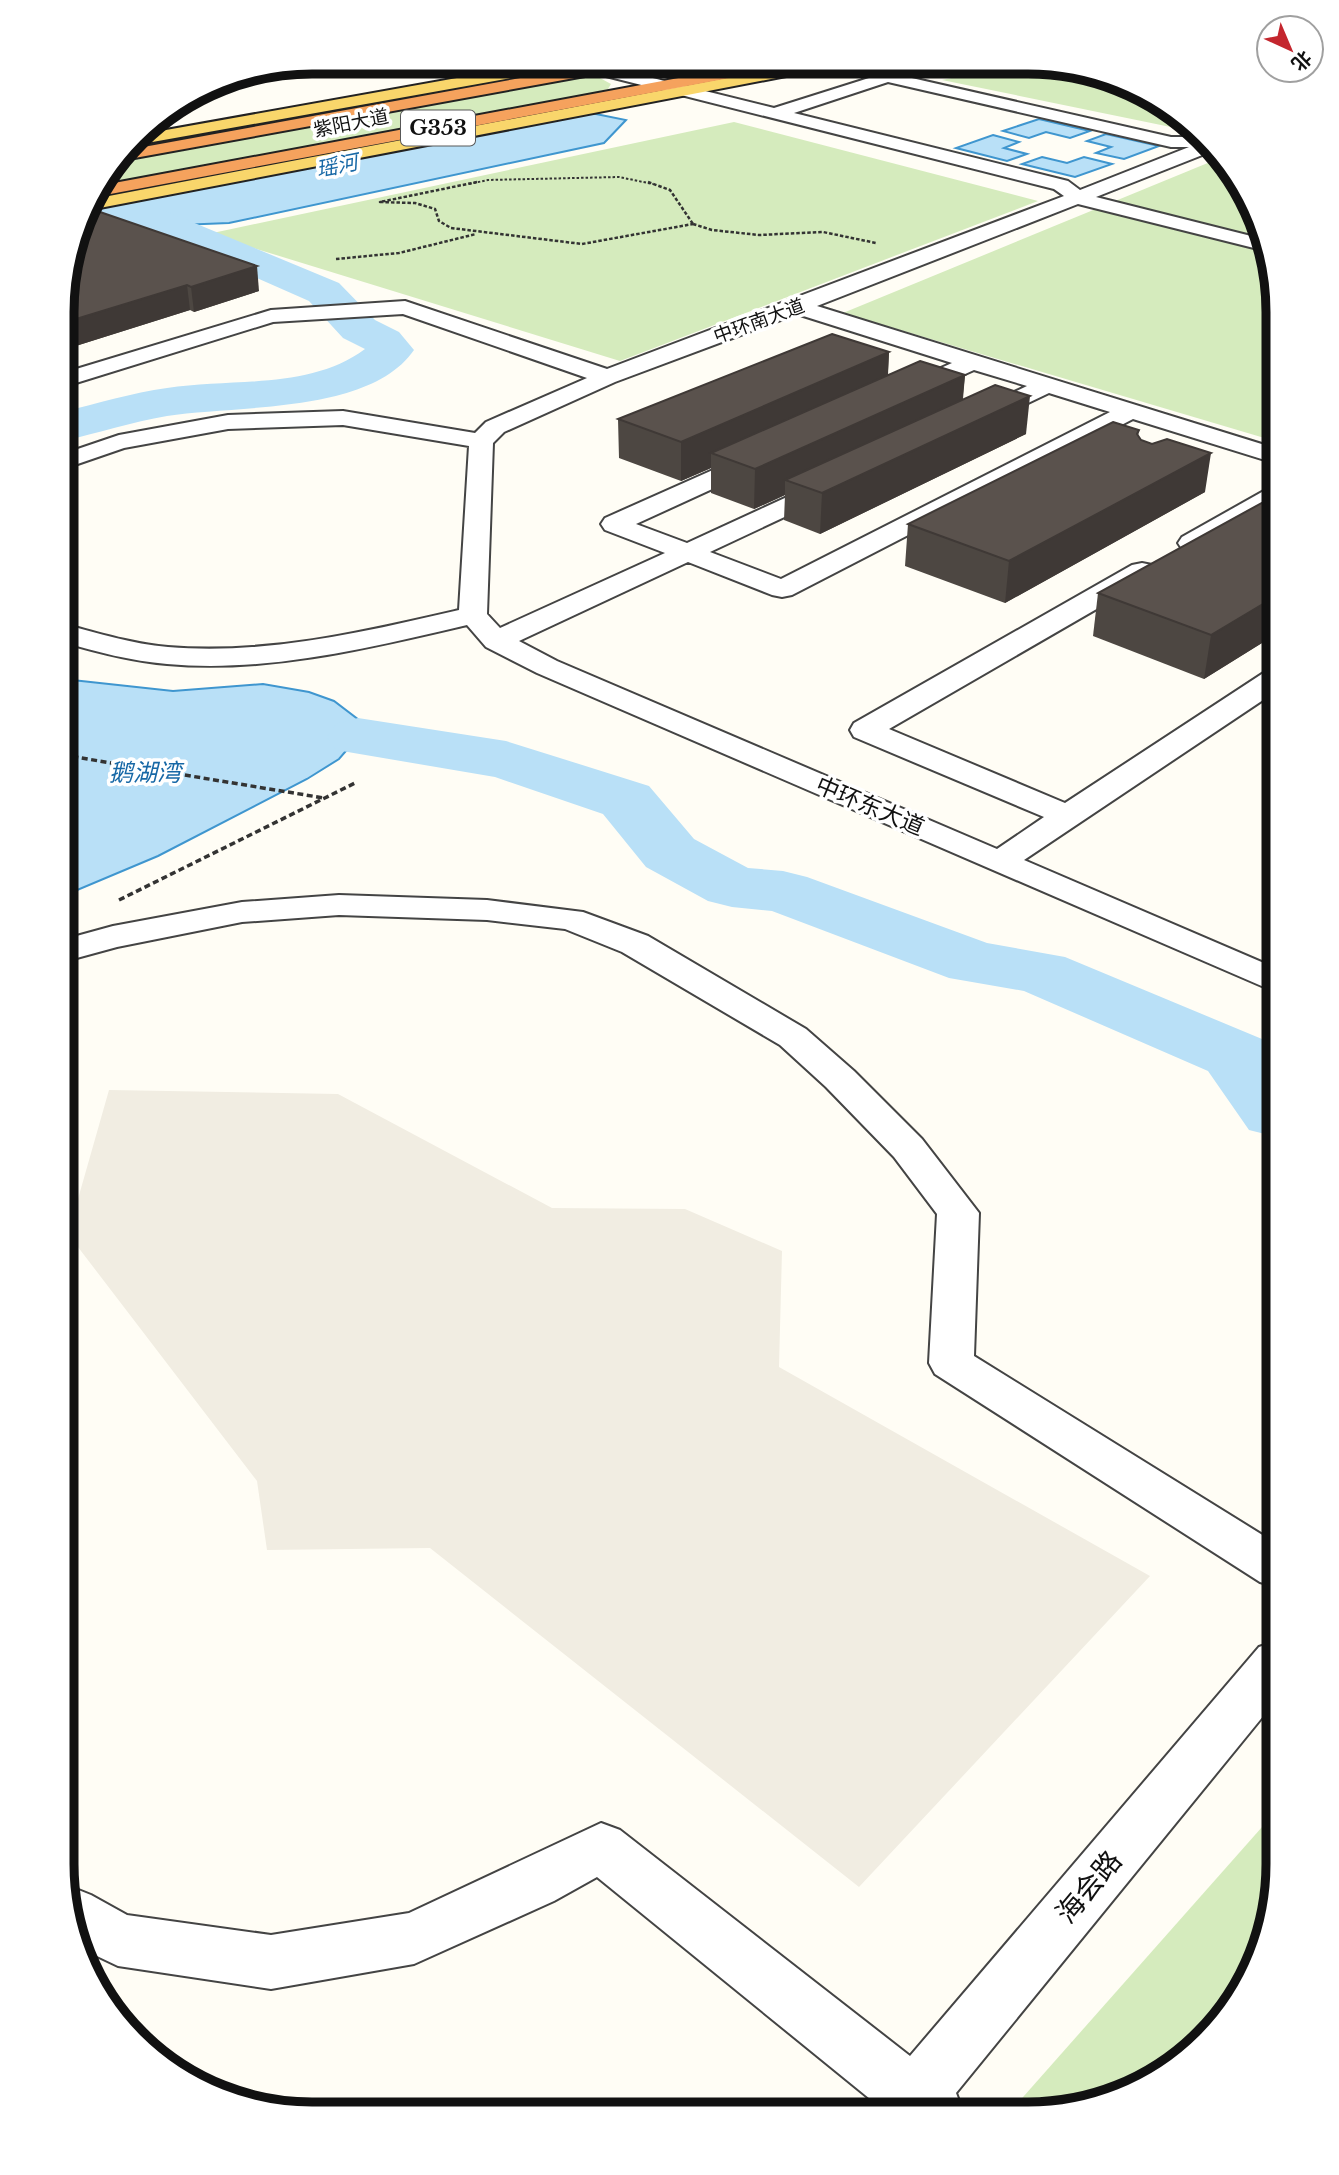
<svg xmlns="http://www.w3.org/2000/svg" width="1339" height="2175" viewBox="0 0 1339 2175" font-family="'Libre Baskerville','Noto Sans SC',serif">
<rect width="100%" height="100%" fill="#fffdf5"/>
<!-- green -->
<g fill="#d5ebbd">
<path d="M1024,63h36l120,50 15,19 -253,-52z"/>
<path d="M579,77l21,1 11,6 -3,5 -16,4 -493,93 18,-24z"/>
<path d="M734,122l304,79 -418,160 -412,-127z"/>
<path d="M1215,160l44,56 19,96v130l-435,-129z"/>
<path d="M1277,1810v70l-13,64 -38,71 -103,80 -95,19h-20z"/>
</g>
<!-- plaza -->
<path fill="#f1ede2" d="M109,1090l229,4 214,114 133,1 97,42 -3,116 371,209 -291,311 -429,-339 -163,2 -10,-69 -189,-247z"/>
<!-- water -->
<g fill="#b9e0f7" stroke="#3f96cf" stroke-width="2">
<path d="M586,112l40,8 -22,23 -375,80 -150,6 5,-19z"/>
<path d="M1039,119l51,12 -20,7 -24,-6 -17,6 -26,-7z"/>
<path d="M1106,134l53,12 -35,13 -28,-6 15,-6 -24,-6z"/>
<path d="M993,135l26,7 -15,6 23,6 -20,7 -51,-13z"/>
<path d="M1042,157l25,6 17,-6 28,7 -37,13 -53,-13z"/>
<path d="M63,679l110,12 90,-7 46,8 25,9 25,19 -1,17 -19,22 -32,20 -149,77 -95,40z"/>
</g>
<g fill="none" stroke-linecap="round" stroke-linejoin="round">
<!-- river -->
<g fill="#b9e0f7" fill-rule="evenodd">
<path d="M127,195l212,88 36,37 24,12 15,18c-44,64 -177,55 -247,66 -35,6 -69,17 -104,25v-29c35,-9 69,-19 104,-24 65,-10 143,2 198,-39l-22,-11 -34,-37 -196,-86 -5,-8 5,-8z"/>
<path d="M358,718l148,23 143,45 45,53 54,29 35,3 24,6 180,66 78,14 197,82 15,21v77l-28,-7 -41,-59 -184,-80 -75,-13 -177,-67 -40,-4 -24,-6 -62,-34 -43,-53 -108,-37 -159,-27 -9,-13 9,-13z"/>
</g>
<!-- minor casing -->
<g stroke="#444" stroke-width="4">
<g id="minor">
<path d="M818,63h28l325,74h27l12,15 -114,45 167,42 3,12 -188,-47 -261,102 461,143v15l-145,-45 -341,176 -10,2 -10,-2 -84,-33 -169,79 38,20 440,188 47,-32 -190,-80 -4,-7 4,-7 278,-158 10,-2 10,2 4,6 -4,6 -263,152 176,74 203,-133 10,-3v23l-254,170 254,109v24l-741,-320 -51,-26 -19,-22c-98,23 -199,48 -300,39 -36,-3 -70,-12 -104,-22v-18c35,9 69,20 105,23 99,8 196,-15 291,-37l10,-164 -126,-21 -115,4 -104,19 -61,21v-15l56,-19 109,-20 115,-4 132,22 11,-11 101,-44 -184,-64 -130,8 -210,65v-14l208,-63 134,-9 202,68 457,-173 -10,-7 -464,-117 -2,-3 8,-5 178,44 95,-30 -49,-12zM888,82l283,65h18l-109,43 -12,-9 -274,-68zM797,314l155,49 -56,25 -4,5 4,5h16l62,-28 53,16 -55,26 -4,5 4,5h16l61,-29 61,19 -329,167 -71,-27 132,-62 4,-5 -4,-5 -9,-3 -9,3 -137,63 -51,-19 133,-61 3,-5 -3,-5 -9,-2 -9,2 -146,65 -4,6 4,6 60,23 -165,75 -13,-14 6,-171 11,-11 111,-50z"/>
<path d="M1278,485v19l-78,45 -9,2 -9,-2 -4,-6 4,-6 87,-49z"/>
<path d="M339,895l148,5 96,12 65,24 158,93 48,42 68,68 57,74 -5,143 303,188v43l-17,-5 -325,-208 -6,-11 8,-149 -43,-57 -68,-70 -46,-42 -158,-93 -57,-23 -78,-9 -148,-5 -97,7 -125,25 -55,15v-22l51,-14 129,-24z"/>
<path d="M1277,1641v58l-321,394 8,21 -93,-1 4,-10 -278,-226 -43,24 -140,63 -143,25 -153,-23 -40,-19 -12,-58 5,-2 20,8 36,20 144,20 138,-22 192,-90 19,7 290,226 349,-409z"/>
</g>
</g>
<!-- major casing -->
<g stroke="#222" stroke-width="4">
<g id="major">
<path d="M546,62h35l-8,5 -443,79 8,-11z"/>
<path d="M804,63h32l-8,5 -744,143 4,-11z"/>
</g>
</g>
<!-- highway casing -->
<g stroke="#222" stroke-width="4">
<g id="highway">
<path d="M608,62h35l-8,5 -517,94 9,-11z"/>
<path d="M759,63h32l-8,5 -694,130 9,-12z"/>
</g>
</g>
<!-- path-far2 -->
<path stroke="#333" stroke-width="2" stroke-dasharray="2.5 2" stroke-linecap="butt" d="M469,184l19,-4 131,-3 34,7"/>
<!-- path-far1 -->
<g stroke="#333" stroke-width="2.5" stroke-dasharray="3.5 2" stroke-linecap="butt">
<path d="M477,182l-97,20 35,1 20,6 4,12 12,7 131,16 111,-20"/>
<path d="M648,182l22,8 23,34"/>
<path d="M693,224l19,6 47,5 64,-3 53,11"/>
<path d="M336,259l63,-6 77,-19"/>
</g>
<!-- path -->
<g stroke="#333" stroke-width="3.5" stroke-dasharray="6 3.5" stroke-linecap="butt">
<path d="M63,755l261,43"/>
<path d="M119,900l238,-118"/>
</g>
<!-- minor -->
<use href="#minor" fill="#fff" fill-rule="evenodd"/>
<!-- major -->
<use href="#major" fill="#f9d66b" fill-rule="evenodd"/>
<!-- highway -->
<use href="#highway" fill="#f5a25d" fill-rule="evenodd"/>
</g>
<!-- wall -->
<g fill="#4d4742">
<path d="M82,217l177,74 -65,21 -4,-2 -127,40v-70z"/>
<path d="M889,352l-1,23h77l-2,24 63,35 -206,100 -36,-14 1,-25 -31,14 -43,-16v-25l-30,13 -62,-23 -1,-39z"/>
<path d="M1139,430l-1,6 3,4 64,52 -200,111 -100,-37 3,-42z"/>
<path d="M1278,494v139l-74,46 -111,-43 5,-43z"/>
</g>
<!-- shaded-wall -->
<g fill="#3f3936">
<path d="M257,266l2,25 -65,21 -3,-25z"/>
<path d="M187,285l3,25 -127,40v-27z"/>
<path d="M889,352l-2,37 -176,64v15l-30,13v-39z"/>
<path d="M965,375l-4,38 -176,67v15l-31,14 1,-40z"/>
<path d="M1030,396l-4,38 -206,100 2,-41z"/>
<path d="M1211,453l-6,39 -200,111 4,-42z"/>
<path d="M1278,595v38l-74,46 7,-44z"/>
</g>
<!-- building -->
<g fill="#5a524d" stroke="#3f3936" stroke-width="2">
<path d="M100,212l157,54 -66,21 -4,-2 -124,38v-43l19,-63z"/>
<path d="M832,334l57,18 -208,90 -63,-23z"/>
<path d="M920,361l45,14 -210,94 -44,-16z"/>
<path d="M995,385l35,11 -208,97 -37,-13z"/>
<path d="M1113,422l26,8 -2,4 4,6 11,4 15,-5 44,14 -202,108 -101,-37z"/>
<path d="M1278,494v101l-67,40 -113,-42z"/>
</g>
<g text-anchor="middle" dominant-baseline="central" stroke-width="7" stroke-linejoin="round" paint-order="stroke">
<!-- far-street labels -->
<g font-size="19" fill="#111" stroke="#fff">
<text transform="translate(351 123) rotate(-11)">紫阳大道</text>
<text transform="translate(759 321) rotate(-20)">中环南大道</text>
</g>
<!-- shield labels -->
<rect fill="#fff" stroke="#585858" stroke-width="2" x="401" y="110.5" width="74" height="35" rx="5"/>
<g font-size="21" font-weight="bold" fill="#111">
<text x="438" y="128">G353</text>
</g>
<!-- far-water labels -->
<g font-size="21" font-style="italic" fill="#1768a6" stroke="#fff">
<text transform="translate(337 166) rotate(-11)">瑶河</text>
</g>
<!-- street labels -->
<g font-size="23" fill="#111" stroke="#fff">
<text transform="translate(870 806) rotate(23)">中环东大道</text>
</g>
<!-- water labels -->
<g font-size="24" font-style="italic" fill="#1768a6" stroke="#fff">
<text x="145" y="772">鹅湖湾</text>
</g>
<!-- near-street labels -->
<g font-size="28" fill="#111" stroke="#fff">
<text transform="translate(1089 1887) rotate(-50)">海会路</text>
</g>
</g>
<!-- crop -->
<path d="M0 0H1339V2175H0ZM312 74H1028A238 238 0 0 1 1266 312V1864A238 238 0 0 1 1028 2102H312A238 238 0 0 1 74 1864V312A238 238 0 0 1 312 74Z" fill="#fff" fill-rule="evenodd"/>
<path fill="none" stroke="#111" stroke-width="9" d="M312 74H1028A238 238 0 0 1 1266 312V1864A238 238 0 0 1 1028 2102H312A238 238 0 0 1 74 1864V312A238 238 0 0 1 312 74Z"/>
<!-- north arrow -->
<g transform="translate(1290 49) rotate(136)"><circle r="33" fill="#ffffff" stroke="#a0a0a0" stroke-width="2"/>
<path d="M0-5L12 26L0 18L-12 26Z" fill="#c4262e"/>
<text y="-10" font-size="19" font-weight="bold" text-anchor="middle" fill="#111111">北</text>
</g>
</svg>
